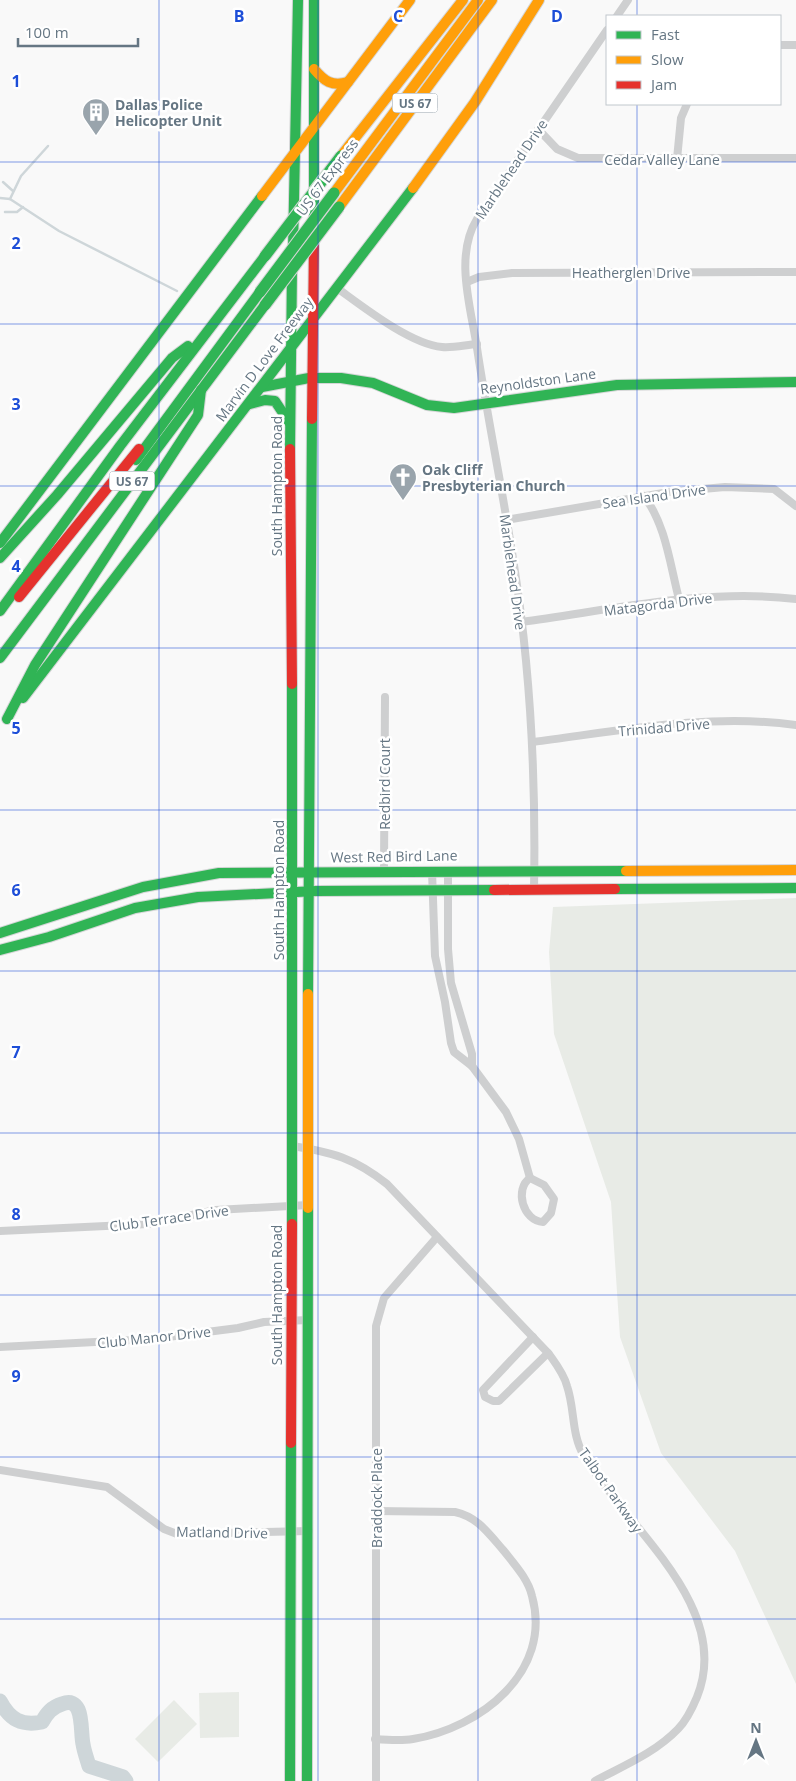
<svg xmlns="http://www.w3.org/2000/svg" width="796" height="1781" viewBox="0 0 796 1781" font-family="'Open Sans',sans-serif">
<rect width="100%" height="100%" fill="#f9f9f9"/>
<!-- green -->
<g fill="#e8ebe6">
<path d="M796,898v786l-61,-133 -74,-98 -41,-116 -9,-135 -57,-168 -5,-82 4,-45z"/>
<path d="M239,1692v45l-39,1 -1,-45z"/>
<path d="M174,1700l23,24 -39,38 -23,-23z"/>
</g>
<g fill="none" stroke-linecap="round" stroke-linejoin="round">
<!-- stream -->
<g stroke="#ced6d9" stroke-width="2.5">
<path d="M3,182l10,9"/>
<path d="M0,198l10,1 49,32 118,60"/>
<path d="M10,199l11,-23 27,-30"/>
<path d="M5,212h12l6,-5"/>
</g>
<!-- river -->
<path stroke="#ced6d9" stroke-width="15" d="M0,1701c10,19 22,25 42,21 5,-9 10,-15 20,-18 23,-9 18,27 21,40 1,7 4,15 6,22l34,11 3,4"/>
<!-- fast casing -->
<g stroke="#d5d6d7" stroke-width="12">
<g id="fast">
<path d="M314,0v220"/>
<path d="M293,249l5,-249"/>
<path d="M262,387l47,-9h32l32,5 54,22 27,3 163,-23 179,-3"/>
<path d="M250,404l15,-4 10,1 14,21"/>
<path d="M290,449l2,-181"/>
<path d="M136,460l124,-168"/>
<path d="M0,543l262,-347"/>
<path d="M0,558l57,-63 115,-137 16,-12"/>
<path d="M0,611l120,-165 145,-190"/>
<path d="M0,658l265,-353"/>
<path d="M23,698l390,-510"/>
<path d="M7,719l28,-54 163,-250 3,-25"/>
<path d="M615,889l181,-1"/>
<path d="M0,933l143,-46 76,-14 407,-2"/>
<path d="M0,950l49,-13 86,-29 63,-11 118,-6 178,-1"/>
<path d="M308,994l4,-575"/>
<path d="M292,1224v-540"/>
<path d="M290,1781l1,-338"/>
<path d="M307,1781l1,-573"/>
</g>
</g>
<!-- slow casing -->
<g stroke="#d5d6d7" stroke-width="12">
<g id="slow">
<path d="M314,69c10,12 18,18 34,13"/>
<path d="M341,156l122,-156"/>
<path d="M413,188l62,-86 64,-102"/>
<path d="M334,193l144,-193"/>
<path d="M262,196l148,-196"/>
<path d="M339,207l153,-207"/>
<path d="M626,871l170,-1"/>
<path d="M308,1208v-214"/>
</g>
</g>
<!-- jam casing -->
<g stroke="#d5d6d7" stroke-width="12">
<g id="jam">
<path d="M312,419l2,-179"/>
<path d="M290,449l2,235"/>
<path d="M19,597l120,-148"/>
<path d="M494,890l121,-1"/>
<path d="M291,1443l1,-219"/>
</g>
</g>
<!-- street -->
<g stroke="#cecfd0" stroke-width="8">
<path d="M617,16l11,-16"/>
<path d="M780,45h16"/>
<path d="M538,129l19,20 21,9h218"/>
<path d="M677,159l4,-41 6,-14"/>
<path d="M467,282l12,-5 33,-4 284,-1"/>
<path d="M337,288c25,18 73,56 105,59 11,1 23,-2 35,-3"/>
<path d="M644,496c22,29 26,69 35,103"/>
<path d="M506,520l163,-28 56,-5 49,2 22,17"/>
<path d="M521,622c90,-12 184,-34 275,-23"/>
<path d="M533,742c86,-11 176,-29 263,-17"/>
<path d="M384,871l1,-174"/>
<path d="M432,871l3,85 10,46 6,41 3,9 18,14 34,46 13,27 11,39"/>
<path d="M448,871v78l3,34 21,71v12"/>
<path d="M534,890c2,-109 -3,-217 -20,-325 -11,-73 -26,-144 -37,-217 -6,-40 -23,-92 0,-129l130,-189"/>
<path d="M292,1146c40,6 62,12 95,38l162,170c7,10 15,20 18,32 8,23 4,48 17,70 41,70 150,150 113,241 -5,12 -10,23 -19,32 -23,24 -55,37 -83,52"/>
<path d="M530,1178l14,7 10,14 -3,14 -8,9c-20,-1 -29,-33 -13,-44z"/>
<path d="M0,1231l148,-7 68,-14 92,-5"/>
<path d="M533,1337l-50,53 2,7 8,4h6l49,-48"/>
<path d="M0,1347l152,-8 86,-11 26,-6 44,-2"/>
<path d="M0,1470l107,17 57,42 13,5 132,-3"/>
<path d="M375,1739c13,1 26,2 38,0 67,-11 140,-67 119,-143 -4,-17 -17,-31 -28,-45 -15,-17 -26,-34 -49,-39l-79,-1"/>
<path d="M376,1781v-455l8,-28 53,-61"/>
</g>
<!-- fast -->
<use href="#fast" stroke="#30b455" stroke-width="10"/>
<!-- slow -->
<use href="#slow" stroke="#ff9f0a" stroke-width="10"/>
<!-- jam -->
<use href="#jam" stroke="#e5322d" stroke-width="10"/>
<!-- fast-bridge casing -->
<g stroke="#d5d6d6" stroke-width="13" stroke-linecap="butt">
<g id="fast-bridge">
<path d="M265,256l76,-100"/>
<path d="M260,292l74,-99"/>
<path d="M265,305l74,-98"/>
</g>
</g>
<!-- fast-bridge -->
<use href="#fast-bridge" stroke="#30b455" stroke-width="11"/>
</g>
<!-- grid -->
<path fill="none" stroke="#1d4ed8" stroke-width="1" stroke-opacity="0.55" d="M159,0v1781M318,0v1781M478,0v1781M637,0v16M637,104v1677M0,162h796M0,324h796M0,486h796M0,648h796M0,810h796M0,971h796M0,1133h796M0,1295h796M0,1457h796M0,1619h796"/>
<!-- icons -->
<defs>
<g id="building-pin" transform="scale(1.4375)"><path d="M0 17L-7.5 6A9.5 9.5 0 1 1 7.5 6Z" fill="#99a4ac" stroke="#fff"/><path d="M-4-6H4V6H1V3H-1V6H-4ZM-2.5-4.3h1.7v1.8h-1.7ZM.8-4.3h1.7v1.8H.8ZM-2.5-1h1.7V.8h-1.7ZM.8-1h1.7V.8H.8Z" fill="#fff"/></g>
<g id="church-pin" transform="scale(1.4375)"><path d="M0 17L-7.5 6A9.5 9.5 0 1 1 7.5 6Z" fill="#99a4ac" stroke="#fff"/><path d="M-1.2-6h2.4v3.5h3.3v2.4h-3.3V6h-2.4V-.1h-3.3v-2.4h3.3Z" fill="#fff"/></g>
</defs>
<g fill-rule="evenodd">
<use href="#building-pin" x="96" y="112"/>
<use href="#church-pin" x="403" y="477"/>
</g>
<g text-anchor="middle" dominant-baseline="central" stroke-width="5" stroke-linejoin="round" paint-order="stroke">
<!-- shield labels -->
<g fill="#fff" stroke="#939fa8" stroke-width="1">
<rect x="392.5" y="93.5" width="45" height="19" rx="4"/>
<rect x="109.5" y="471.5" width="45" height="19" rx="4"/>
</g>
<g font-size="12" font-weight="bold" fill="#657683">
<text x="415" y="103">US 67</text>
<text x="132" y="481">US 67</text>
</g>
<!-- poi labels -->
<g font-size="14" font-weight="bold" fill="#657683" stroke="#fff" text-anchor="start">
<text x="115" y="104">Dallas Police<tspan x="115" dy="16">Helicopter Unit</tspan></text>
<text x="422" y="469">Oak Cliff<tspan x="422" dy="16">Presbyterian Church</tspan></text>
</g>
<!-- street labels -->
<g font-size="14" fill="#657683" stroke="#fff">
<text x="662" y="159">Cedar Valley Lane</text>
<text transform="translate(511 169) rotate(-56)">Marblehead Drive</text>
<text transform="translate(327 177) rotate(-53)">US 67 Express</text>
<text x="631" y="272">Heatherglen Drive</text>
<text transform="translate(264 359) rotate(-53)">Marvin D Love Freeway</text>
<text transform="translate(538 381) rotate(-8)">Reynoldston Lane</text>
<text transform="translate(276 486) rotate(-90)">South Hampton Road</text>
<text transform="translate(654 496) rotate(-8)">Sea Island Drive</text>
<text transform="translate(513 572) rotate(82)">Marblehead Drive</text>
<text transform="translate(658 604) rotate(-7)">Matagorda Drive</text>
<text transform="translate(664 727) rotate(-5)">Trinidad Drive</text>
<text transform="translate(384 784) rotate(-90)">Redbird Court</text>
<text transform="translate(394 856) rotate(-1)">West Red Bird Lane</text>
<text transform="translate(278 890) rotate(-90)">South Hampton Road</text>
<text transform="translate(169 1218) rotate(-8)">Club Terrace Drive</text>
<text transform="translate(276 1295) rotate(-90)">South Hampton Road</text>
<text transform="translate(154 1337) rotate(-6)">Club Manor Drive</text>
<text transform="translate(611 1490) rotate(55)">Talbot Parkway</text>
<text transform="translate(376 1498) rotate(-90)">Braddock Place</text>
<text transform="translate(222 1532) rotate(1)">Matland Drive</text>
</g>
</g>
<g font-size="16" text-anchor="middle" font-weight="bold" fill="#1d4ed8" stroke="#fff" stroke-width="5" stroke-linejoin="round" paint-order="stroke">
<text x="239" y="22">B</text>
<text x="398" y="22">C</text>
<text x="557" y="22">D</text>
<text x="16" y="87">1</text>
<text x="16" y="249">2</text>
<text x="16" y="410">3</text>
<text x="16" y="572">4</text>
<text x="16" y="734">5</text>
<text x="16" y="896">6</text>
<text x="16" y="1058">7</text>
<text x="16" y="1220">8</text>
<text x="16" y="1382">9</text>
</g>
<!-- legend -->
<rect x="606" y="15" width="175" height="90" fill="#ffffff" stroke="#c1c8cd"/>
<rect x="616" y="31" width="25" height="8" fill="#30b455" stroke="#c1c8cd"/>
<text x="651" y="40" font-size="15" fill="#657683">Fast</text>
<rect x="616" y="56" width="25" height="8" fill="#ff9f0a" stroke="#c1c8cd"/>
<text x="651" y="65" font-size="15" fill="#657683">Slow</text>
<rect x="616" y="81" width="25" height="8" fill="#e5322d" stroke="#c1c8cd"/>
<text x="651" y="90" font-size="15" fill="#657683">Jam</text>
<!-- north arrow -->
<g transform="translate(756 1741)" stroke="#ffffff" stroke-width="4" paint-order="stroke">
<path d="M0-4L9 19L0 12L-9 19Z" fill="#657683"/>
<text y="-8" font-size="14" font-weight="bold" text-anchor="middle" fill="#657683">N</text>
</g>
<!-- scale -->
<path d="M18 38v8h120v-8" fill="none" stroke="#657683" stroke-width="2.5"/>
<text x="25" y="38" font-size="15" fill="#657683" stroke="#ffffff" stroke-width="4" paint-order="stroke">100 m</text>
</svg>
